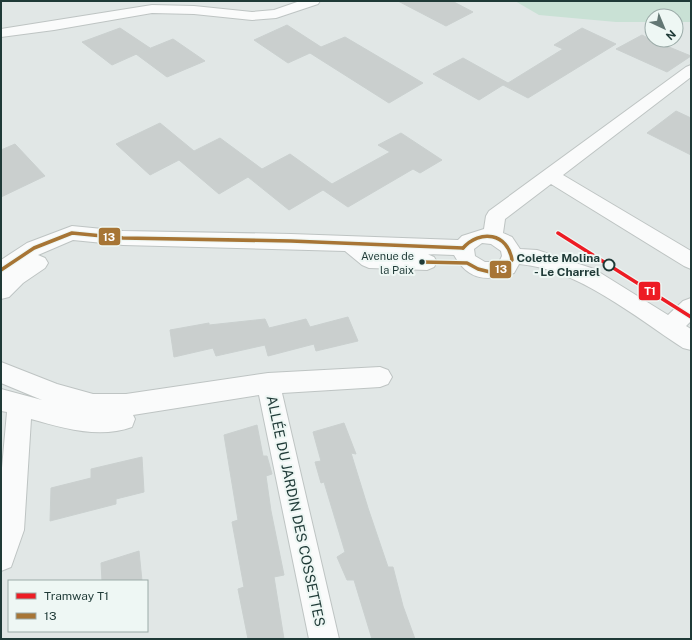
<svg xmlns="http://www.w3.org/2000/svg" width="692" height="640" viewBox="0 0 692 640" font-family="'Public Sans',sans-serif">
<rect width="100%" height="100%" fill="#e1e7e6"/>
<!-- green -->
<path fill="#c9e1d5" d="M515,1h176v21h-15v-6h-24v6h-36l-77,-7z"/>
<!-- building -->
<g fill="#cacfce" stroke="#cad0cf">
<path d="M398,1h54l21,11 -27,14z"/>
<path d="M287,25l34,22 24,-10 78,46 -34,20 -79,-50 -22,10 -34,-23z"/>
<path d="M120,28l30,20 -38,17 -30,-23z"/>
<path d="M582,28l34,16 -88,54 -25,-13 -24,15 -46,-26 30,-16 45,25 55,-34 -9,-4z"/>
<path d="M642,35l10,5 39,16 -24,16 -51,-23z"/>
<path d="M173,39l32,22 -38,16 -31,-23z"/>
<path d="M676,111l15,7v37l-44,-22z"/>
<path d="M160,123l34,28 26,-13 42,31 28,-15 42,30 58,-32 -12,-7 23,-12 41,27 -22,13 -7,-4 -65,38 -25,-17 -34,20 -41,-33 -29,17 -40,-34 -29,15 -34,-31z"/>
<path d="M15,144l30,32 -44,21v-47z"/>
<path d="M348,317l10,24 -42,10 -2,-7 -46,12 -3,-11 -49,11 -3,-8 -39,9 -4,-27 39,-7v2l56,-6 4,9 37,-9 4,8z"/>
<path d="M344,423l12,31 -5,-1 17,55 20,59h5l10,39 12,33h-43l-18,-59h-7l-10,-23 8,-5 -21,-70 -3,1 -6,-21 6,-1 -8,-29z"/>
<path d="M257,425l6,31h4l5,18 -6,2 5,35 13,64 -10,2 10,62h-36l-10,-50 6,-2 -12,-65 6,-2 -14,-85z"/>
<path d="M142,457l2,35 -28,7v5l-66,17 1,-33 40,-10v-9z"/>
<path d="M139,551l3,30h-40l-1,-18z"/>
</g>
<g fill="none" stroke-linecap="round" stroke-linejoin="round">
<!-- minor casing -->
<g stroke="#bec4c3" stroke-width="2">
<g id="minor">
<path d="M300,1h20l-2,3 -42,14 -24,2 -58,-6 -42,-1 -98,17 -53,7v-8l151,-24 42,1 58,6 22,-2z"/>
<path d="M691,65v12l-128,98 128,76v18l-7,-3 -133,-82 -46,35 -2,14 9,4 8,12 17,1 57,19 74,46 15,-14 8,-3v23l-5,5 5,3v21l-8,-2c-49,-32 -105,-79 -164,-84l-5,9c-26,8 -45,9 -60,-18l-81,-3 54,2 7,3 3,5 -3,5 -7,3 -58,-2 -7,-3 -17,-14 -222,-6 -50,-5 -35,15 7,3 3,5 -3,5 -22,15 -14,14 -8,2v-39l26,-17 45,-17 51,5 168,3 167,6 4,-4 22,-7 2,-13 3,-5 197,-144zM482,243l9,1 10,7 1,5 -3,6h-14l-10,-6 -1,-7z"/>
<path d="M1,362l56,22 36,10h33l142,-21 112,-6 8,3 4,7 -4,7 -8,3 -98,6 57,246h-30l-50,-244 -126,20 2,4 -3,8c-33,12 -69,1 -101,-8l-7,111 -13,37 -10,4v-92l6,-67 -6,-1v-22l41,11 -41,-17z"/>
</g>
</g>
<!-- minor -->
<use href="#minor" fill="#fafbfb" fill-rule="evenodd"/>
<!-- bus-1 casing -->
<g stroke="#eef7f4" stroke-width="6">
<g id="bus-1">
<path d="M422,262l45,1 11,6 12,3 12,-3 10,-9c-4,-27 -32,-31 -49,-12"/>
<path d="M1,270l33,-22 38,-15 51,5 168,3 172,7"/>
</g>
</g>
<!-- bus-1 -->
<use href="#bus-1" stroke="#a77535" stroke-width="3.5"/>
<!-- tram-1 casing -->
<g stroke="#eef7f4" stroke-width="6">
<path id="tram-1" d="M558,233l133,84"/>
</g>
<!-- tram-1 -->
<use href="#tram-1" stroke="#ed1c24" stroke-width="3.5"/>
</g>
<!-- markers -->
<circle fill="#1f3a37" stroke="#eef7f4" stroke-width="1.5" cx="422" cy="262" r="3.5"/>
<circle fill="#eef7f4" stroke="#1f3a37" stroke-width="2" cx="609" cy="265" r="5.5"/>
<g text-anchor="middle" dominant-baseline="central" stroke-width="4" stroke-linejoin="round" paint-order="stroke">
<!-- bus labels -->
<g font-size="11" fill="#1f3a37" stroke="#eef7f4" text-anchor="end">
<text x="414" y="256">Avenue de<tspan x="414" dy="14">la Paix</tspan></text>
</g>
<!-- stop labels -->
<g font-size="12" font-weight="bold" fill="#1f3a37" stroke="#eef7f4" text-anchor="end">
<text x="600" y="258">Colette Molina<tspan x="600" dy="14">- Le Charrel</tspan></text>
</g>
<!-- near-street labels -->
<g font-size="14" fill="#1f3a37" stroke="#eef7f4">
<text transform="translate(296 511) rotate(78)">ALLÉE DU JARDIN DES COSSETTES</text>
</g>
</g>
<g stroke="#eef7f4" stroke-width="1.5">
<rect x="98" y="227" width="23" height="19" rx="4" fill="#a77535"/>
<rect x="489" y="260" width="23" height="19" rx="4" fill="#a77535"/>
<rect x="638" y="281" width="23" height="20" rx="4" fill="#ed1c24"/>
</g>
<g font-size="11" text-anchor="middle" font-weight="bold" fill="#fff">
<text x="109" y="241">13</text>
<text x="501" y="273">13</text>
<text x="650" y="295">T1</text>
</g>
<!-- border -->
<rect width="692" height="640" fill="none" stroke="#1f3a37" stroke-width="4"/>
<!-- legend -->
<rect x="8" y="580" width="140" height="52" fill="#eef7f4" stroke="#9baba8"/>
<rect x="16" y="593" width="20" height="6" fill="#ed1c24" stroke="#9baba8"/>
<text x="44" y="600" font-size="12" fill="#1f3a37">Tramway T1</text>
<rect x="16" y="613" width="20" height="6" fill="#a77535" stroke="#9baba8"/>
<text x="44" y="620" font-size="12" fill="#1f3a37">13</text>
<!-- north arrow -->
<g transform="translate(664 28) rotate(136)"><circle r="19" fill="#eef7f4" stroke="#9baba8"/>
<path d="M0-3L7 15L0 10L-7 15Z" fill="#637774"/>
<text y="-6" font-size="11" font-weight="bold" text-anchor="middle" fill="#1f3a37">N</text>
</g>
</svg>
